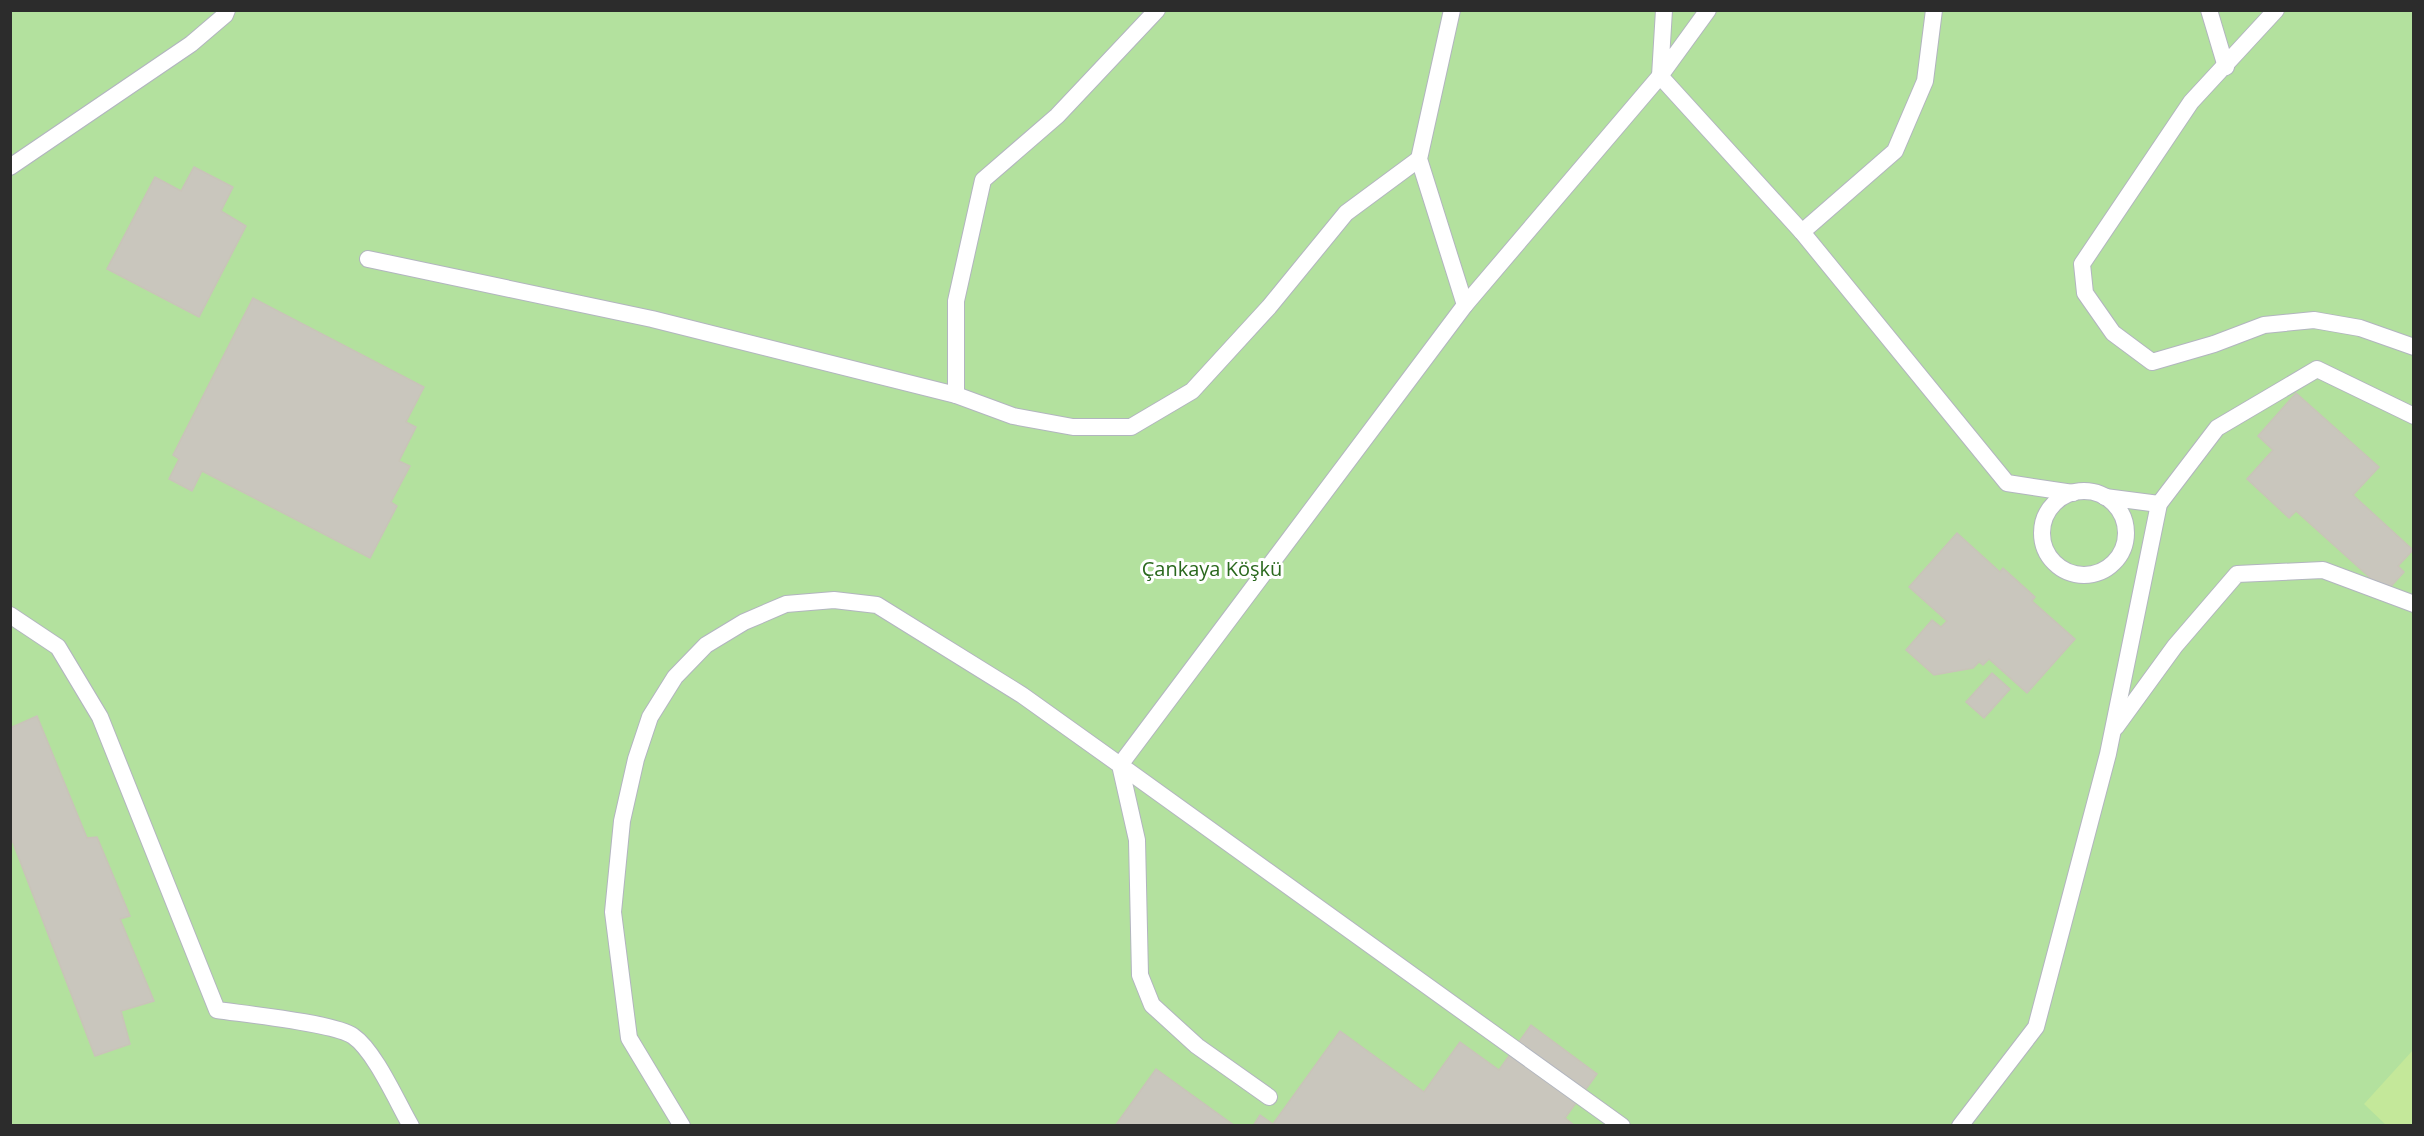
<svg xmlns="http://www.w3.org/2000/svg" width="2424" height="1136" viewBox="0 0 2424 1136" font-family="'Open Sans',sans-serif">
<rect width="100%" height="100%" fill="#ede8df"/>
<!-- green -->
<path fill="#b3e19e" d="M10,11h2403v1114h-2402z"/>
<!-- pitch -->
<path fill="#c4e89a" d="M2413,1050v75h-27l-22,-21z"/>
<!-- building -->
<g fill="#c9c6bd" stroke="#c9c4b9" stroke-width="1.5">
<path d="M194,167l39,20 -12,24 25,15 -47,91 -92,-48 48,-92 26,14z"/>
<path d="M253,298l171,89 -18,35 10,5 -17,34 11,5 -19,36 6,4 -27,52 -168,-87 -10,20 -23,-12 10,-20 -6,-4z"/>
<path d="M2296,393l83,74 -26,28 60,55 -15,16 6,6 -18,20 -90,-81 -7,7 -42,-39 26,-29 -15,-14z"/>
<path d="M1957,533l43,39 3,-4 32,29 -3,4 43,38 -48,54 -38,-34 -6,6 -4,-3 -6,6 -39,7 -28,-25 26,-30 9,7 6,-6 -38,-34z"/>
<path d="M1992,673l18,16 -26,29 -18,-16z"/>
<path d="M37,716l50,122 10,-1 33,79 -10,3 34,82 -33,10 9,33 -35,12 -85,-221v-107z"/>
<path d="M1531,1025l66,49 -32,44 10,8h-322l7,-11 13,9 67,-93 84,61 36,-50 39,28z"/>
<path d="M1156,1069l79,57h-120z"/>
</g>
<g fill="none" stroke-linecap="round" stroke-linejoin="round">
<!-- lane casing -->
<g stroke="#b2b5bf" stroke-width="18">
<g id="lane">
<path d="M1157,10l-100,106 -74,64 -27,121v94l57,21 60,11h58l61,-36 77,-84 77,-94 73,-54"/>
<path d="M1452,10l-33,149 46,146"/>
<path d="M1664,10l-4,66 48,-66"/>
<path d="M2209,10l17,57"/>
<path d="M2276,10l-85,92 -109,162 3,29 28,40 39,29 62,-18 50,-19 50,-5 46,8 54,19"/>
<path d="M10,167l181,-123 34,-29 2,-5"/>
<path d="M1802,232l93,-81 30,-70 9,-71"/>
<path d="M368,259l284,60 304,76"/>
<circle cx="2084" cy="533" r="42"/>
<path d="M2105,497l54,7"/>
<path d="M10,615l48,32 42,70 117,293c27,4 118,13 136,26 22,15 44,66 58,90"/>
<path d="M2116,727l59,-81 62,-72 86,-4 91,34"/>
<path d="M682,1126l-53,-88 -16,-126 9,-91 14,-62 14,-42 25,-40 31,-32 38,-23 42,-18 48,-4 43,5 145,90 98,70 17,75 3,135 12,30 45,41 72,51"/>
<path d="M1622,1126l-502,-361 345,-460 195,-229 142,156 205,251 66,10"/>
<path d="M1960,1126l76,-99 72,-273 51,-250 58,-76 100,-59 97,47"/>
</g>
</g>
<!-- lane -->
<use href="#lane" stroke="#fff" stroke-width="16"/>
</g>
<g text-anchor="middle" dominant-baseline="central" stroke-width="6" stroke-linejoin="round" paint-order="stroke">
<!-- park labels -->
<g font-size="20" fill="#2a681d" stroke="#fff">
<text x="1212" y="568">Çankaya Köşkü</text>
</g>
</g>
<!-- border -->
<rect width="2424" height="1136" fill="none" stroke="#2c2c2c" stroke-width="24"/>
</svg>
